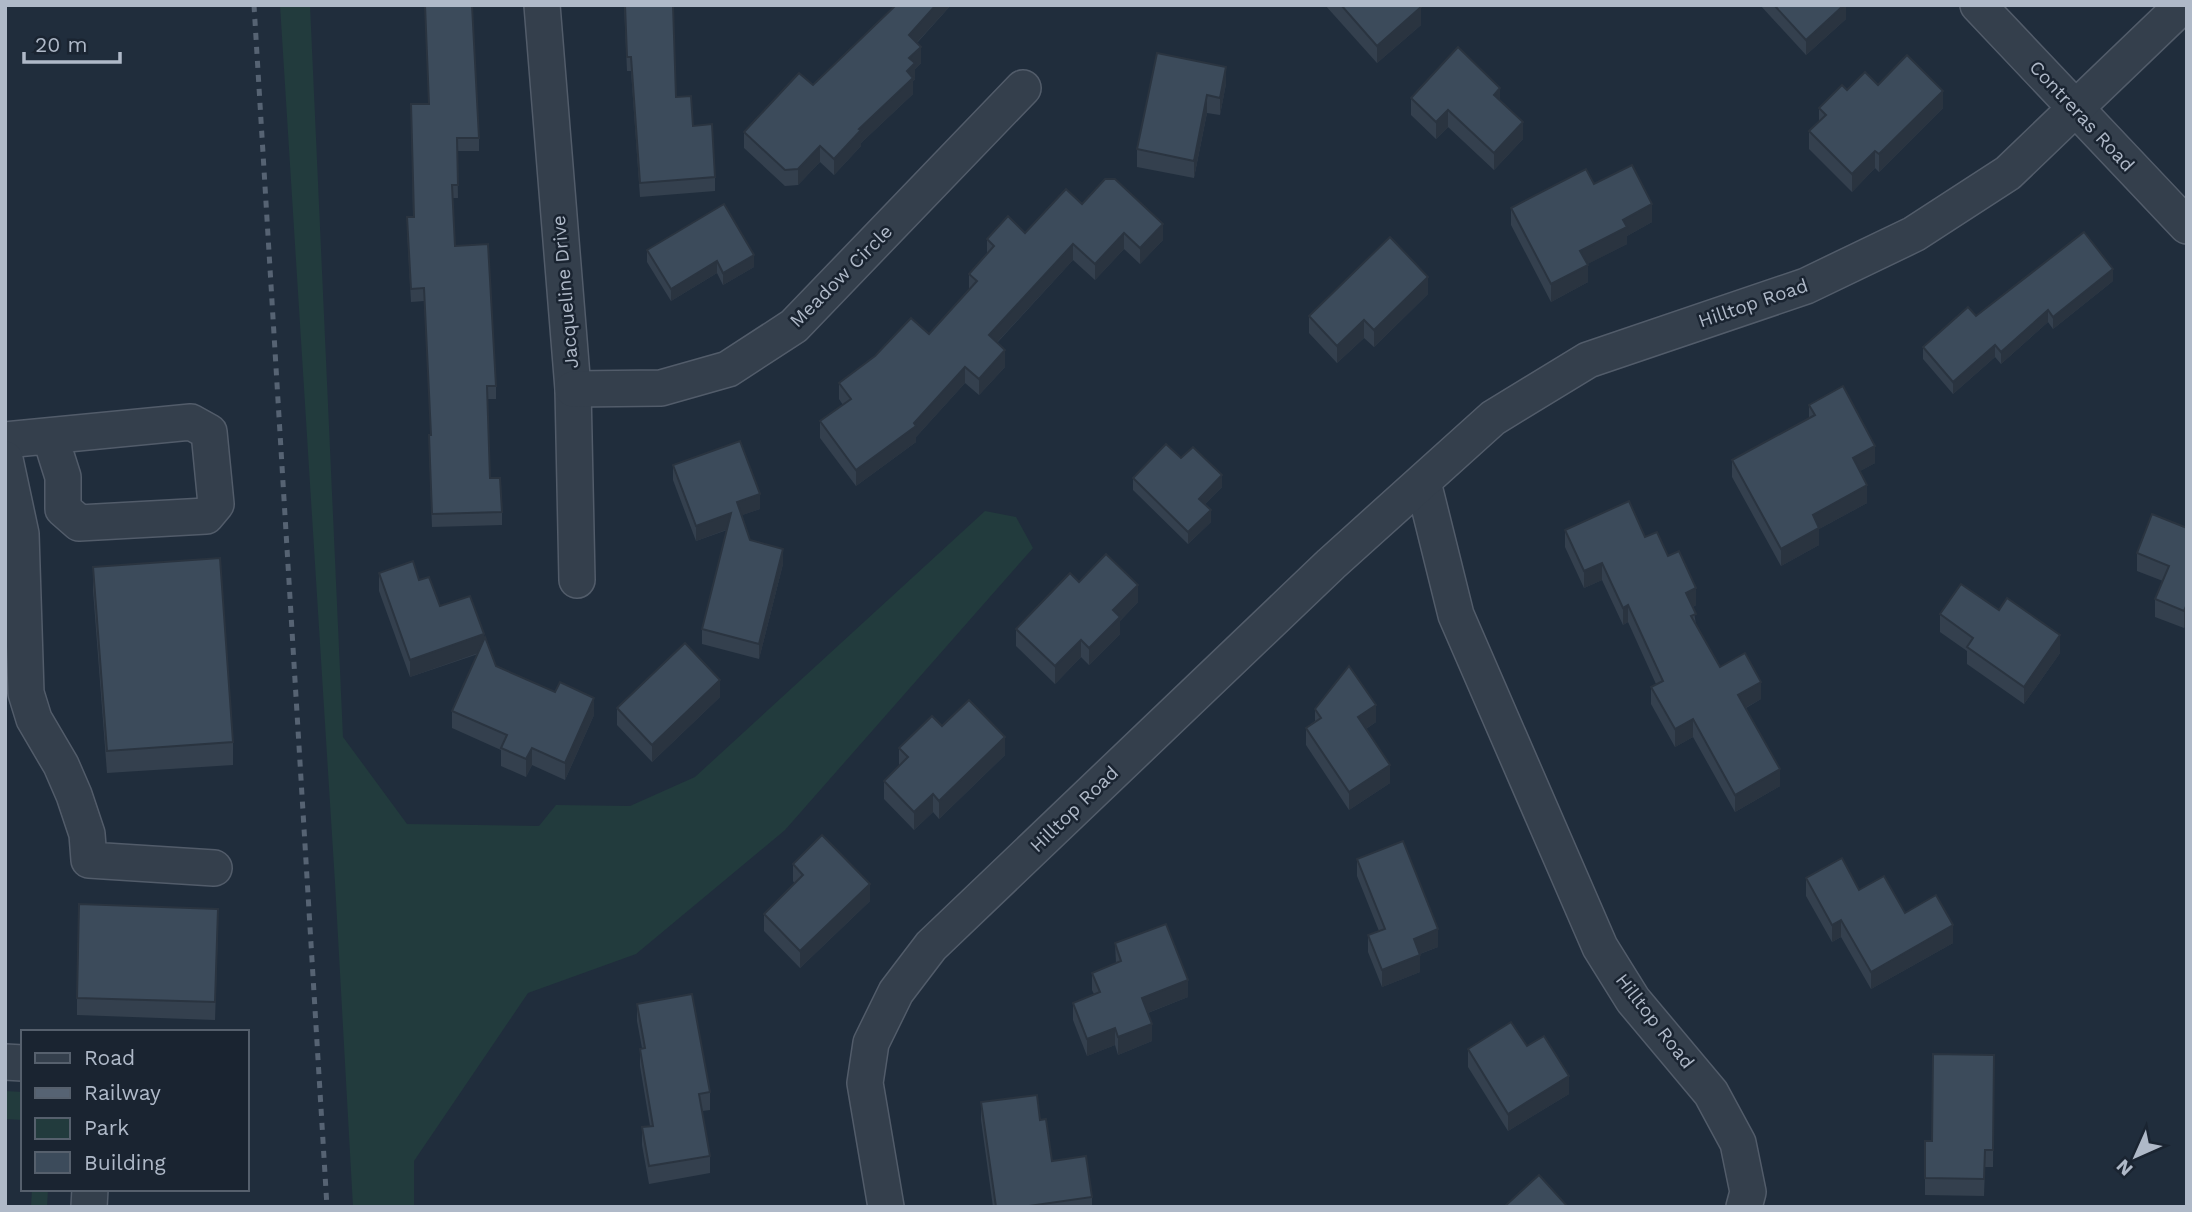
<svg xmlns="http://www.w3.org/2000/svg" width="2192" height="1212" viewBox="0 0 2192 1212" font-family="'Work Sans',sans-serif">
<rect width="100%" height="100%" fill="#202d3c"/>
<!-- green -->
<g fill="#223b3d">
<path d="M280,5h30l33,732 64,87 132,2 17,-21 74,1 65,-29 290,-266 31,6 17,31 -248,282 -149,124 -108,39 -114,168v46h-61l-18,-324z"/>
<path d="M5,1091l18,1v28l-18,-1z"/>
<path d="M32,1189h16l-1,18h-16z"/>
</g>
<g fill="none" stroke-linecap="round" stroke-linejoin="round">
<!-- minor casing -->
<g stroke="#525c6a" stroke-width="38">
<g id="minor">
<path d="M542,5l31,384 4,191"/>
<path d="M1978,5l209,221"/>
<path d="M573,389l88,-1 67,-19 66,-43 229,-238"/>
<path d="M5,440l186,-18 18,10 7,72 -10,12 -127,7 -16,-14v-32l-13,-41"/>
<path d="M5,459l16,75 5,159 8,26 27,46 13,30 13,39 2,26 125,8"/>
<path d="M1423,482l33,133 144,332 33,53 78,93 27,50 10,49 -4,15"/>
<path d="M5,1062l18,1"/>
<path d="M89,1207l1,-18"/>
<path d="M886,1207l-21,-124 6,-40 25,-51 35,-46 400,-382 162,-146 95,-58 218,-74 108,-52 94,-61 175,-168"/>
</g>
</g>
<!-- minor -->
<use href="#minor" stroke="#343f4c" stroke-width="35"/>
<!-- rail -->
<path stroke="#566373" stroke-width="5" stroke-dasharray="7 7" stroke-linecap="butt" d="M254,5l73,1202"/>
</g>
<!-- wall -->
<g fill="#34404e">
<path d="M624,5h49l3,92 17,29 22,51v14l-75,6 -9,-126h-4z"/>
<path d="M896,5h55l-34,38 4,20 -6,6v10l-2,2v13l-52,49v3l-27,29 -14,-13 -22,23 -13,1 -41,-38v-16l69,-47z"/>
<path d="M1325,5h94l2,20 -44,38z"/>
<path d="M1760,5h86v14l-40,36z"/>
<path d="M1157,53l69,31 -6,31 -13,-2 -13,65 -57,-11v-18z"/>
<path d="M1878,85l65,23 -64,64 -4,-4 -23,24 -43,-43v-18l10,-9v-14l28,-18z"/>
<path d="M1411,98l89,3 23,38 -29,31 -46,-43 -12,12 -25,-24z"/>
<path d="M411,104l68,34v13h-22l1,47h-5l2,48 41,140v13h-9l3,79 12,34v13l-70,2 -3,-79v-13h2l-7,-134 -13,1 -4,-72v-13h6z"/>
<path d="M1594,184l58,38 -25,14v8l-40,20 1,18 -37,20 -40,-77v-17z"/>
<path d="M1082,204l81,36 -23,24 -16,-15 -29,31 -22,-20 -76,83 8,24 -26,28 -14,-12 -49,54v5l-60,44 -36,-48v-17l23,-16 -4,-6v-16l90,-49 40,-44v-16l18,-20v-15l38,-6z"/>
<path d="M647,250l107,17 -31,18 -6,-12 -46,28 -24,-39z"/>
<path d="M2113,281l-60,48 -5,-7 -47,42 -6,-7 -42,37 -30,-35v-12l53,-31z"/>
<path d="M1428,294l-54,53 -10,-9 -27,25 -28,-30v-17z"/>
<path d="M1809,405l66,58 -15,8 7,32 -48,26v16l-38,21 -49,-89v-17l77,-42z"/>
<path d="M673,465l87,44 -18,6 8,25 33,24 -24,95 -57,-15v-15l25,-99 -31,11 -23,-61z"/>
<path d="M1133,478l89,9 -17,17 6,18 -23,22 -55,-54z"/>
<path d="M2187,528v93l-3,7 -29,-11v-18l8,-18 -26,-10v-18z"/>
<path d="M1565,530l80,7 23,19 28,49 -3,2 3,17 24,43 41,32 -15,9 34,78 -45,26 -42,-75 -18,10 -24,-43v-17l5,-3 -28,-62 -5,3 -21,-45 -18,8 -19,-41z"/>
<path d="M93,567l140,175v23l-126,8 -14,-183z"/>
<path d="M379,573l40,7 21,26 44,34 12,26 98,49 -29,65 -33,-15 -6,12 -25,-11v-16l-49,-22v-17l26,-57 -68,23 -31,-86z"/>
<path d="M1079,582l59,20 -18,19v13l-31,31 -8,-8 -26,27 -39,-38v-17z"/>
<path d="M1940,614l120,39 -36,51 -57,-40v-13l-27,-19z"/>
<path d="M720,697l-68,65 -35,-37v-17z"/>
<path d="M1315,709l61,13 -10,7 24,54 -41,27 -43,-65v-17l9,-7z"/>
<path d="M942,726l63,29 -66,64 -6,-7 -19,18 -30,-31v-18l15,-15v-18z"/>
<path d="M1357,859l81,88 -18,7v18l-38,15 -14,-35v-17l11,-4 -22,-55z"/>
<path d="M793,864l77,37 -70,67 -36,-37v-17l31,-30 -2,-3z"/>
<path d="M1806,878l99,35 48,30 -82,46 -30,-52 -9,5 -26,-46z"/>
<path d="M218,926l-3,94 -138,-5v-17z"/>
<path d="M1115,943l73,54 -40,16 4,28 -34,14 -3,-10 -28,11 -14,-36v-17l21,-9 -2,-4v-17l24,-10z"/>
<path d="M637,1004l73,88v18l-8,1 8,45v17l-61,11 -7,-39v-18l8,-1 -10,-60v-17l2,-1 -5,-27z"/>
<path d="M1527,1046l42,48 -61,37 -40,-64v-18z"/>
<path d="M1994,1055l-1,112h-8l-1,29 -59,-1v-54h7z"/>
<path d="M981,1102l59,18 12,41 40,36v10h-99l-12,-87z"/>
</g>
<!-- shaded-wall -->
<g fill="#2a3440">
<path d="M936,5h15l-42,46v-16z"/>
<path d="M1844,5h2v14l-40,36v-15z"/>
<path d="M1421,7v18l-44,38v-17z"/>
<path d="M921,47v16l-6,6v10l-2,2v13l-52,49v3l-27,29v-16l25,-30 50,-71z"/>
<path d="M1226,67v17l-6,31v-17z"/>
<path d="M1500,88v17l-6,-10z"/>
<path d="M1943,91v17l-64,64v-18z"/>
<path d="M1207,95v18l-13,65v-17z"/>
<path d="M1448,110v17l-12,12v-17z"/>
<path d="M1523,122v17l-29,31v-17z"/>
<path d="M820,146v16l-22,23v-16z"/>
<path d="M1875,151v17l-23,24v-18z"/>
<path d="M1652,204v18l-25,14v8l-47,24v-17l43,-31z"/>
<path d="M1163,224v16l-23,24v-16z"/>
<path d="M1124,233v16l-29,31v-16z"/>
<path d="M1073,244v16l-84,91v-16z"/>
<path d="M754,255v12l-31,18v-12z"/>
<path d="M717,261v12l-46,28v-12z"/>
<path d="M1588,265v17l-37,20v-18z"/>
<path d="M2113,269v12l-60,48v-12z"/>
<path d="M1428,277v17l-54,53v-17z"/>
<path d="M2048,310v12l-47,42v-12z"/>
<path d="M1364,320v18l-27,25v-17z"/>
<path d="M1995,345v12l-42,37v-12z"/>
<path d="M1005,350v17l-26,28v-16z"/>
<path d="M965,367v16l-49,54v5l-60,44v-16l58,-47z"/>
<path d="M1875,446v17l-22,12v-17z"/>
<path d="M1222,475v12l-23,23v-11z"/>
<path d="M1867,485v18l-48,26v16l-38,21v-17l32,-34z"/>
<path d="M760,494v15l-23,8v-15z"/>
<path d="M1211,510v12l-23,22v-12z"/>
<path d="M731,513v15l-35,13v-15z"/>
<path d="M783,549v15l-24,95v-15z"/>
<path d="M1602,563v17l-18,8v-17z"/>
<path d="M1138,585v17l-18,19v13l-31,31v-17l24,-38z"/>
<path d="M1696,588v17l-10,5v-17z"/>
<path d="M2187,604v17l-3,7v-17z"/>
<path d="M1628,605v17l-5,3v-17z"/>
<path d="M484,634v17l-74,26v-17z"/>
<path d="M2060,635v18l-36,51v-17z"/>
<path d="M1081,640v17l-26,27v-18z"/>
<path d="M720,680v17l-68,65v-17z"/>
<path d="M1761,682v17l-23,13v-17z"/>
<path d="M594,698v17l-29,65v-17z"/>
<path d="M1376,705v17l-18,12v-17z"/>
<path d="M1693,719v18l-18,10v-18z"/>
<path d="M1005,737v18l-66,64v-18z"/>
<path d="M532,748v17l-6,12v-18z"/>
<path d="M1390,765v18l-41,27v-18z"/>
<path d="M1780,769v17l-45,26v-17z"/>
<path d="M933,794v18l-19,18v-18z"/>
<path d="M870,884v17l-70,67v-17z"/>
<path d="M1841,920v17l-9,5v-17z"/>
<path d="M1953,925v18l-82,46v-17z"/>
<path d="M1438,929v18l-24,9v-17z"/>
<path d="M1420,955v17l-38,15v-17z"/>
<path d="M1188,980v17l-46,18v-17z"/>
<path d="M1152,1024v17l-34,14v-18z"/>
<path d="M1115,1028v17l-28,11v-17z"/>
<path d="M1569,1076v18l-61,37v-17z"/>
</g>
<!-- building -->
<g fill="#3c4b5b" stroke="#2a3440" stroke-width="2">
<path d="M425,5h47l7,133h-22l1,47h-6l3,61 33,-2 8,142h-9l3,92h10l2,34 -70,2 -3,-79h2l-7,-147 -13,1 -4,-72h7l-3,-113h18z"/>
<path d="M625,5h48l3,92 15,-1 2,30 19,-2 3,53 -75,6 -9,-126h-4z"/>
<path d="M896,5h40l-27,30 12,12 -12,11 6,5 -8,8 6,7 -54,51 2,1 -27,29 -14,-13 -22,23 -13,1 -41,-38 55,-59 14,12z"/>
<path d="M1341,5h78l2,2 -44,39z"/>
<path d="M1774,5h70l-38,35z"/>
<path d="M1458,47l42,41 -6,7 29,27 -29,31 -46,-43 -12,12 -25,-24z"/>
<path d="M1157,53l69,14 -6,31 -13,-3 -13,66 -57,-12z"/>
<path d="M1907,55l36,36 -64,63 -4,-3 -23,23 -43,-43 17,-16 -7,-7 23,-23 5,5 18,-18 13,13z"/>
<path d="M1632,165l20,39 -29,16 4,7 -47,24 8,14 -37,19 -40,-76 75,-39 8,15z"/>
<path d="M1105,179h10l48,45 -23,24 -16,-15 -29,31 -22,-20 -84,91 16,15 -26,29 -14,-12 -51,56 2,3 -60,44 -36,-49 31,-22 -12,-16 36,-27 36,-38 18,16 48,-53 -8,-7 25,-28 -7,-7 21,-23 17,17 41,-44 16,15z"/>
<path d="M724,204l30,51 -31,18 -6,-12 -46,28 -24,-39z"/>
<path d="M2084,232l29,37 -60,48 -5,-7 -47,42 -6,-7 -42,37 -30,-35 45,-40 8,9z"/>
<path d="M1390,237l38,40 -54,53 -10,-10 -27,26 -28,-30z"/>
<path d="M1843,386l32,60 -22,12 14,27 -54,30 6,13 -38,21 -49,-89 83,-45 -6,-10z"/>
<path d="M740,441l20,53 -23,8 13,38 33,9 -24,95 -57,-15 29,-116 -35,13 -23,-61z"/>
<path d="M1166,444l15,14 12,-11 29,28 -23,24 12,11 -23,22 -55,-54z"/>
<path d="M1629,501l16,36 12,-5 11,24 11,-5 17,37 -10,5 10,21 -5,2 29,51 25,-14 16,29 -23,13 42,74 -45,26 -42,-76 -18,10 -24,-42 12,-6 -35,-76 -5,3 -21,-45 -18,8 -19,-41z"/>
<path d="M2152,514l35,14v76l-3,7 -29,-12 14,-33 -32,-13z"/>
<path d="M1106,554l32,31 -25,25 7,7 -31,31 -8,-8 -26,26 -39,-37 54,-56 9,9z"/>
<path d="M220,558l13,184 -126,9 -14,-184z"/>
<path d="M413,561l6,19 10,-3 11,29 30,-10 14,38 -74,26 -31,-87z"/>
<path d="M1961,584l38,26 8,-12 53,37 -36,52 -57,-40 6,-9 -33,-24z"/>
<path d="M485,637l11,29 59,26 5,-10 34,16 -29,65 -33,-15 -6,11 -25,-11 6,-13 -55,-24z"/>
<path d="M685,643l35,37 -68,65 -35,-37z"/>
<path d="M1349,666l27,39 -18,12 32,48 -41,27 -43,-64 15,-10 -6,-9z"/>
<path d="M969,700l36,37 -66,64 -6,-7 -19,18 -30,-31 24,-24 -9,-9 33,-32 10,10z"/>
<path d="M822,835l48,49 -70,67 -36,-37 39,-39 -10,-11z"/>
<path d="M1403,841l35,88 -24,10 6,16 -38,15 -14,-35 17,-6 -28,-70z"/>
<path d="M1842,858l17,32 25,-14 21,37 31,-18 17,30 -82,47 -30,-52 -9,5 -26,-47z"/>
<path d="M79,904l139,5 -3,93 -138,-4z"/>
<path d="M1166,924l22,56 -46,18 10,26 -34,13 -3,-9 -28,11 -14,-36 27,-11 -8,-19 29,-12 -6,-18z"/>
<path d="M692,994l18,98 -11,2 11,62 -61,10 -7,-39 11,-1 -13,-77 5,-1 -8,-44z"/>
<path d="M1511,1022l16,24 17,-10 25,40 -61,38 -40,-65z"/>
<path d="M1933,1054l61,1 -1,95h-8l-1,29 -59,-1v-37h7z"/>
<path d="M1037,1095l3,25 6,-1 6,42 34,-5 6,41 -70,10h-26l-15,-105z"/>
<path d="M1539,1175l29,32h-64z"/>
</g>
<g text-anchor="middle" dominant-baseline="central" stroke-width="5" stroke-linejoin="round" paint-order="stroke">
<!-- street labels -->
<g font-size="19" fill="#afb9c8" stroke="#1a2431">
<text transform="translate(2082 116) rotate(47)">Contreras Road</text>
<text transform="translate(841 276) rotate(-45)">Meadow Circle</text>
<text transform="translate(565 292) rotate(-95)">Jacqueline Drive</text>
<text transform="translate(1753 303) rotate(-19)">Hilltop Road</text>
<text transform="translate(1074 809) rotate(-44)">Hilltop Road</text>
<text transform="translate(1655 1021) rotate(52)">Hilltop Road</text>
</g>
</g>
<!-- border -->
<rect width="2192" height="1212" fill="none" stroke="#afb9c8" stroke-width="14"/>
<!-- legend -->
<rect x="21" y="1030" width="228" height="161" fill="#1a2431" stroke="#56606d" stroke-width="2"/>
<rect x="35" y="1053" width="35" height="10" fill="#343f4c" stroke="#56606d" stroke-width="2"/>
<text x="84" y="1065" font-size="21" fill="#afb9c8">Road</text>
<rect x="35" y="1088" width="35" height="10" fill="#566373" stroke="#56606d" stroke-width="2"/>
<text x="84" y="1100" font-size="21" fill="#afb9c8">Railway</text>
<rect x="35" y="1118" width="35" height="21" fill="#223b3d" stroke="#56606d" stroke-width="2"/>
<text x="84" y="1135" font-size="21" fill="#afb9c8">Park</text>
<rect x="35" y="1152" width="35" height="21" fill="#3c4b5b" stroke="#56606d" stroke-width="2"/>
<text x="84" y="1170" font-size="21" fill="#afb9c8">Building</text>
<!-- north arrow -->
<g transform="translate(2136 1156) rotate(225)" stroke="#1a2431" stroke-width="5" paint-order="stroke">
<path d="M0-5L12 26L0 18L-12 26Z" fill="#afb9c8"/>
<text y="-10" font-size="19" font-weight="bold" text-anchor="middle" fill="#afb9c8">N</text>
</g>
<!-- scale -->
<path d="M24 52v10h96v-10" fill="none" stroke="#afb9c8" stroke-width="3.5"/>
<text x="35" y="52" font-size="21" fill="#afb9c8" stroke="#1a2431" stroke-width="5" paint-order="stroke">20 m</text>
</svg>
